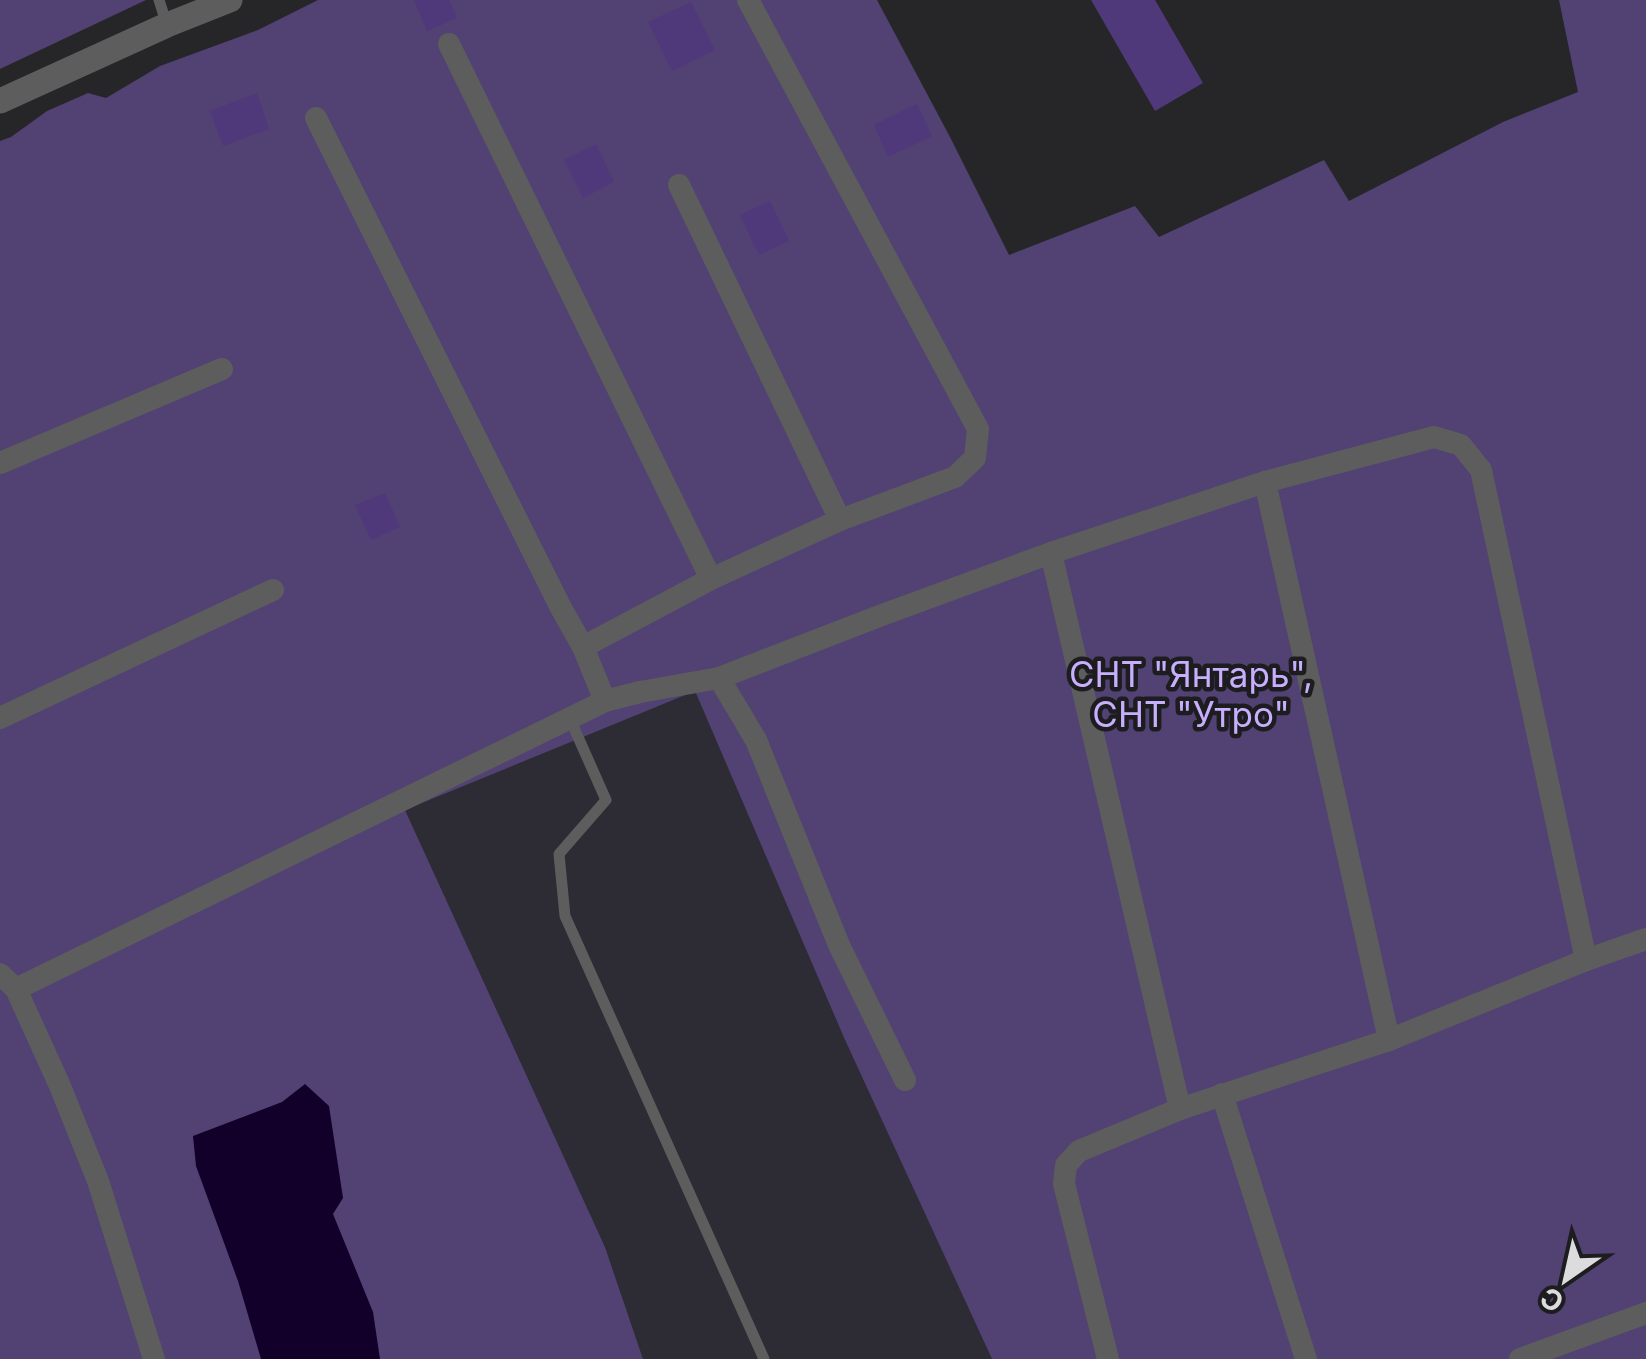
<svg xmlns="http://www.w3.org/2000/svg" width="1646" height="1359" viewBox="0 0 1646 1359" font-family="Inter,sans-serif">
<rect width="100%" height="100%" fill="#262628"/>
<!-- built -->
<path fill="#2d2b33" d="M695,690l150,350 147,319h-349l-38,-112 -200,-437z"/>
<!-- green -->
<g fill="#524173">
<path d="M0,0h146l-146,69z"/>
<path d="M318,0h559l73,137 59,118 126,-49 24,31 165,-77 25,41 154,-79 75,-30 -19,-92h87v1359h-654l-147,-319 -150,-349 -290,119 200,437 38,112h-643v-1218l11,-4 36,-26 41,-18 18,5 54,-32 98,-36z"/>
</g>
<!-- water -->
<path fill="#12002a" d="M305,1084l24,22 14,92 -10,16 40,98 7,47h-119l-23,-78 -42,-115 -3,-30 89,-34z"/>
<!-- building -->
<g fill="#50397a">
<path d="M414,0h35l8,18 -30,13z"/>
<path d="M1091,0h64l48,83 -48,28z"/>
<path d="M691,2l24,48 -43,21 -24,-49z"/>
<path d="M257,93l12,36 -46,17 -13,-35z"/>
<path d="M917,104l15,32 -44,21 -14,-32z"/>
<path d="M596,144l18,38 -31,16 -19,-38z"/>
<path d="M770,201l19,40 -30,14 -19,-40z"/>
<path d="M385,493l15,34 -29,13 -16,-35z"/>
</g>
<g fill="none" stroke-linecap="round" stroke-linejoin="round">
<!-- service -->
<g stroke="#5d5d5e" stroke-width="11">
<path d="M159,0l8,25"/>
<path d="M570,719l36,81 -47,54 6,62 199,443"/>
</g>
<!-- minor -->
<g stroke="#5d5d5e" stroke-width="22">
<path d="M449,44l262,535"/>
<path d="M316,118l245,490 22,39"/>
<path d="M679,185l161,335"/>
<path d="M0,463l222,-94"/>
<path d="M1265,482l124,558"/>
<path d="M1051,553l129,556"/>
<path d="M719,678l37,62 83,205 66,135"/>
<path d="M605,701l-22,-54 128,-68 129,-59 115,-43 20,-19 3,-29 -230,-429"/>
<path d="M0,718l273,-128"/>
<path d="M1586,960l60,-21"/>
<path d="M0,974l16,15 44,97 38,95 56,178"/>
<path d="M16,989l589,-288 35,-9 79,-14 163,-63 169,-62 214,-71 169,-45 27,8 20,25 105,490 -197,80 -209,69 -101,42 -13,14 -2,19 44,175"/>
<path d="M1222,1094l84,265"/>
<path d="M1520,1359l126,-46"/>
</g>
<!-- tertiary -->
<path stroke="#5d5d5e" stroke-width="25" d="M0,101l167,-76 63,-25"/>
</g>
<g text-anchor="middle" dominant-baseline="central" stroke-width="9" stroke-linejoin="round" paint-order="stroke">
<!-- park labels -->
<g font-size="35" fill="#c7affd" stroke="#1d1c1e">
<text x="1191" y="674">СНТ "Янтарь",<tspan x="1191" dy="40">СНТ "Утро"</tspan></text>
</g>
</g>
<!-- north arrow -->
<g transform="translate(1566 1279) rotate(214)" stroke="#1d1c1e" stroke-width="8" paint-order="stroke">
<path d="M0-8L18 38L0 25L-18 38Z" fill="#dcdbdd"/>
<text y="-15" font-size="28" font-weight="bold" text-anchor="middle" fill="#dcdbdd">С</text>
</g>
</svg>
